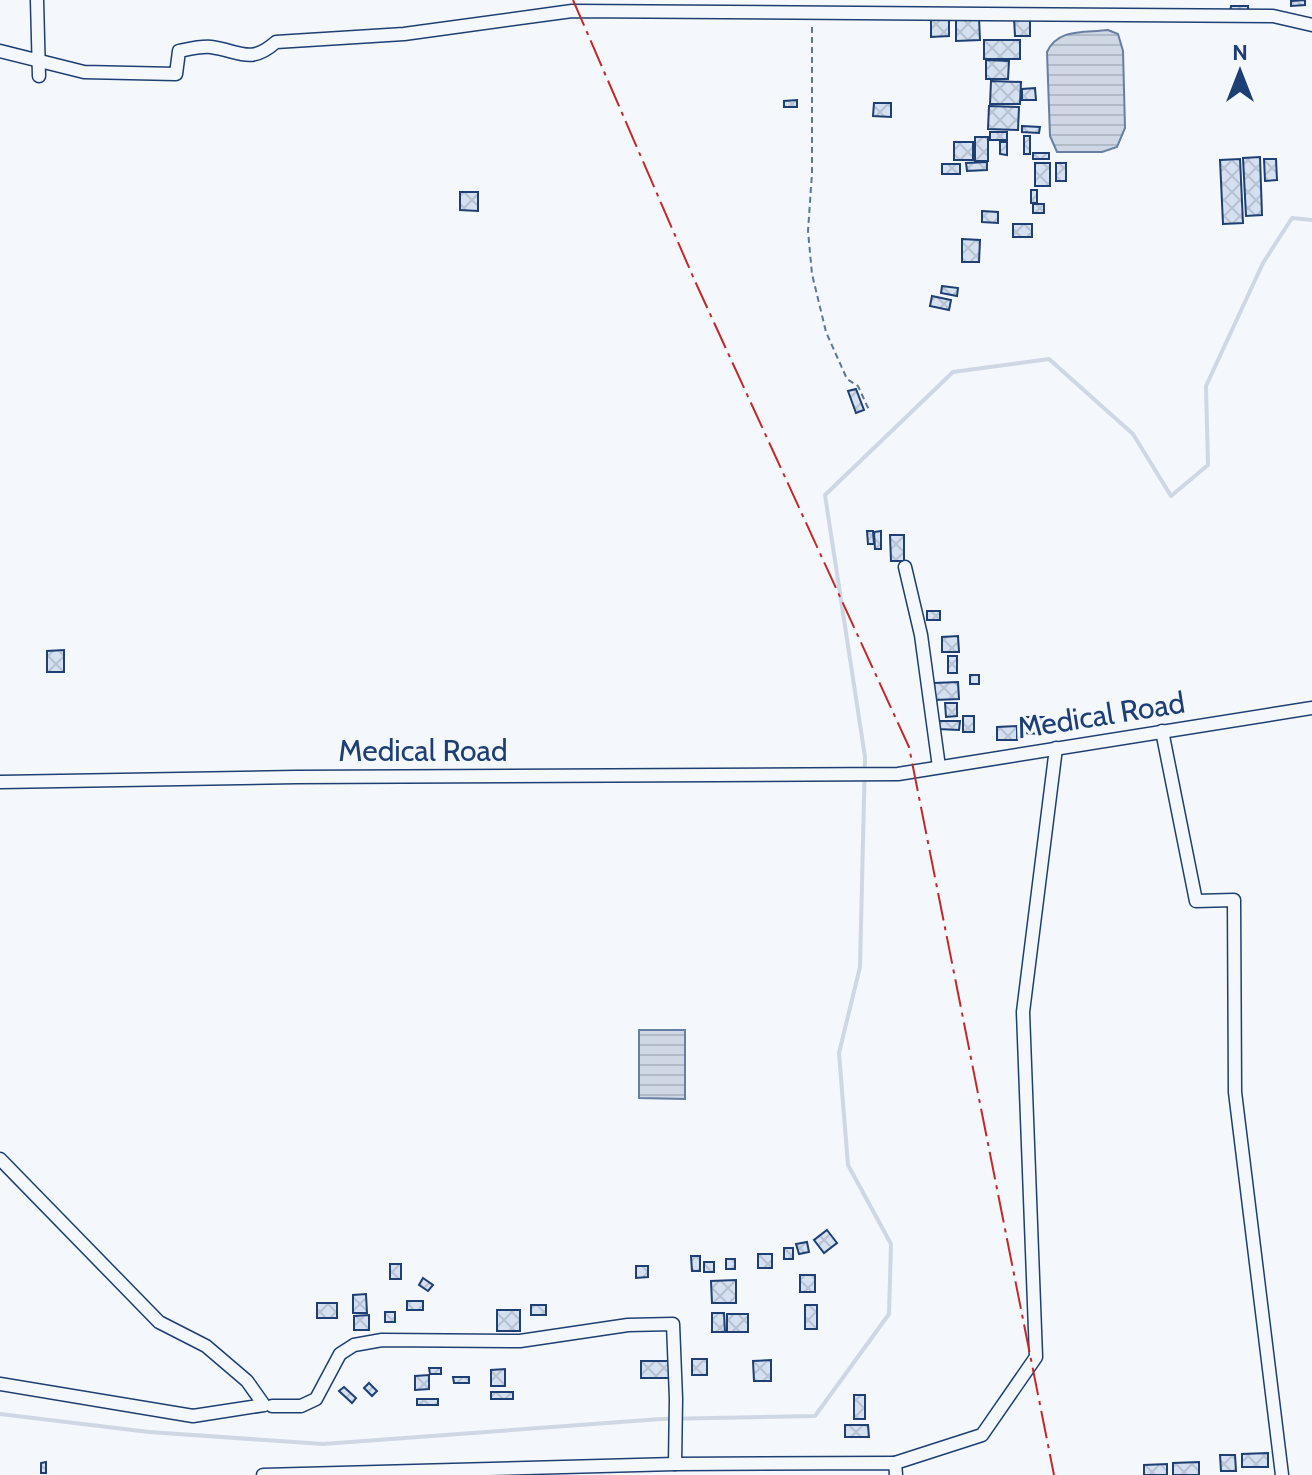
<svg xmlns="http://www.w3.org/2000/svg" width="1312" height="1475" viewBox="0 0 1312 1475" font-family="Cabin,sans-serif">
<defs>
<pattern id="water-rules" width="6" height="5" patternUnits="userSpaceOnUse" patternTransform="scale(2)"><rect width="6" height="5" fill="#cfd7e4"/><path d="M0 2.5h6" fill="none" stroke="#b1bac7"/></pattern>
<pattern id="building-cross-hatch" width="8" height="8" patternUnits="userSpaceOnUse" patternTransform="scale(2)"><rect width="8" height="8" fill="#d5e0f0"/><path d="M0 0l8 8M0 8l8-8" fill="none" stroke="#b6c1d1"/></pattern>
</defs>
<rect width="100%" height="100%" fill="#f4f7fb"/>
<!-- water -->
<g fill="url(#water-rules)" stroke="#687fa3" stroke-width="2">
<path d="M1108,30l10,4 5,17 2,77 -8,19 -15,5h-45l-7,-16 -3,-84c11,-24 37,-19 61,-22z"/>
<path d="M639,1030h46v69l-46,-1z"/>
</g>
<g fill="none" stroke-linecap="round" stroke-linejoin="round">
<!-- stream -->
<path stroke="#cfd7e4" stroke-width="4" d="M0,1414l149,18 174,12 338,-25 154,-3 74,-102 2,-70 -43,-79 -9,-112 21,-86 5,-210 -40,-262 128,-123 96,-13 84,75 38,62 37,-31 -2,-79 57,-123 29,-45 20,2"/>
</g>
<!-- building -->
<g fill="url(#building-cross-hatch)" stroke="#1d3f73" stroke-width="2">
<path d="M1305,0v5l-14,1v-5z"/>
<path d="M1231,6h17v8l-18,-1z"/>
<path d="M931,17h18v19l-18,1z"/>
<path d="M956,18h23l1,22 -24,1z"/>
<path d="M1014,18h16v18h-15z"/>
<rect x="984" y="40" width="36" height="19"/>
<path d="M986,60l23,1 -1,18h-22z"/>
<path d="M991,81l30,1 -1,22h-30z"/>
<path d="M1035,88l1,12h-14v-11z"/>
<path d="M797,100v7h-13v-6z"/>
<path d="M874,103h17v14l-18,-1z"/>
<path d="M989,106l30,1 -1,23 -30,-1z"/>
<path d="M1022,126l18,1 -1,6 -17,-1z"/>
<rect x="990" y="132" width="17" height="8"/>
<rect x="1024" y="136" width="6" height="18"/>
<rect x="975" y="137" width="13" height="24"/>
<rect x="954" y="142" width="19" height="18"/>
<path d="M1000,142h7v13l-7,-1z"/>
<rect x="1033" y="153" width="16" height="6"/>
<path d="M1260,157l2,58 -16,1 -3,-58z"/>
<path d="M1240,159l3,64 -20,1 -3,-64z"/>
<path d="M1264,159h12l1,21 -12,1z"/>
<path d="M987,162v8l-20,1 -1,-8z"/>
<rect x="1035" y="163" width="15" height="23"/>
<rect x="1056" y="163" width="10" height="18"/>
<rect x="942" y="164" width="18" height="10"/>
<rect x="1031" y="190" width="6" height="13"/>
<path d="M460,192h18v19l-18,-1z"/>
<rect x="1033" y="204" width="11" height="9"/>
<path d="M982,211l16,1v11l-16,-1z"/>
<rect x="1013" y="224" width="19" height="13"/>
<path d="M962,239l18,1 -1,22h-17z"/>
<path d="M942,286l16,2 -1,8 -16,-3z"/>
<path d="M932,296l19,4 -2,10 -19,-4z"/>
<path d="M856,389l8,21 -8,3 -8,-22z"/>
<path d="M867,531h6l1,13h-6z"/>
<path d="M881,531v18h-6l-1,-17z"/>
<path d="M890,535h14v26h-13z"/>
<rect x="927" y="611" width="13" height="9"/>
<path d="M958,636l1,16h-17v-15z"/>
<path d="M64,650v22h-17v-21z"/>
<rect x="948" y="656" width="9" height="17"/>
<rect x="970" y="675" width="9" height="9"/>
<path d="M958,682l1,17 -24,1 -1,-17z"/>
<path d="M945,703h12v13l-11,1z"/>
<rect x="963" y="716" width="11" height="16"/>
<path d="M1020,717h24v17l-25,-1z"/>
<path d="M938,721h22l-1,9 -21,-1z"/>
<path d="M1017,726v14h-20v-13z"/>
<path d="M827,1230l10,13 -13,10 -10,-13z"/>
<path d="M807,1242l2,10 -10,2 -3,-10z"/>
<rect x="784" y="1248" width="9" height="11"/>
<rect x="758" y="1254" width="14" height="14"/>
<path d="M691,1256h9v15h-8z"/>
<rect x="726" y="1259" width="9" height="10"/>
<rect x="704" y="1262" width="10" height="10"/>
<rect x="390" y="1264" width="11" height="15"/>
<path d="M636,1266h12v11l-12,1z"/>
<rect x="800" y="1275" width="15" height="17"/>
<path d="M423,1278l10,7 -5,6 -9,-6z"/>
<path d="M736,1280v23h-24l-1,-22z"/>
<path d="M366,1294l1,19h-14v-18z"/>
<rect x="407" y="1301" width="16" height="9"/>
<rect x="317" y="1303" width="20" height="15"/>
<rect x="531" y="1305" width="15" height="10"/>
<rect x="805" y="1305" width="12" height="24"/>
<rect x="497" y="1310" width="23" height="21"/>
<rect x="385" y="1312" width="10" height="10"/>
<path d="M712,1313h12l1,19h-13z"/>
<rect x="727" y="1314" width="21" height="18"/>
<path d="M369,1315v15h-15v-14z"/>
<rect x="692" y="1359" width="15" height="16"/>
<path d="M771,1360v21h-17l-1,-20z"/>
<rect x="641" y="1361" width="28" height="17"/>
<path d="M429,1368h12v6h-11z"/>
<path d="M505,1369v17h-14v-16z"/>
<path d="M429,1375v14l-14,1v-14z"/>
<path d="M453,1377h16v6h-15z"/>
<path d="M369,1383l8,8 -5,5 -8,-8z"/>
<path d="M344,1387l12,11 -4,5 -13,-12z"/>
<rect x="491" y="1392" width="22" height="7"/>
<rect x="854" y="1395" width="11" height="24"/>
<rect x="417" y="1399" width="21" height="6"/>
<path d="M845,1425h23l1,12h-24z"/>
<path d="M1268,1453v14h-26v-13z"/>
<path d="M1220,1455h15l1,16h-15z"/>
<path d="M46,1462v11h-5v-10z"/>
<path d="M1199,1462v13h-26v-12z"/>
<path d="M1167,1464v11h-23v-10z"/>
</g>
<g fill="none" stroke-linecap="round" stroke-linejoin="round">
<!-- minor casing -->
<g stroke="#1d3f73" stroke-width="15">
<g id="minor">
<path d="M37,0l2,76"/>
<path d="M0,51l84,21 92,2 3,-23c10,-2 22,-5 32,-4 29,4 39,18 65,-5l128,-8 168,-23 701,5 39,9"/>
<path d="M905,567l16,68 18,132"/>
<path d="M1162,731l34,170 38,-1 1,192 47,383"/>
<path d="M0,782l296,-5 602,-3 414,-66"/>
<path d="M0,1159l159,163 47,24 41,35 17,24 -71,11 -193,-32"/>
<path d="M272,1406h29l15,-7 24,-45 14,-9 28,-5 138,1 108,-16 45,-1 3,75 -1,65"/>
<path d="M895,1463l87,-28 54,-78 -13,-345 33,-264"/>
<path d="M263,1475l412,-11 220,-1 1,12"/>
</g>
</g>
<!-- path -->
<path stroke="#5e769c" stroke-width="2" stroke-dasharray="6 4" stroke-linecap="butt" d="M812,27v146l-4,58 4,43 14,58 21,47 11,7 11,24"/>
<!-- minor -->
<use href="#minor" stroke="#f4f7fb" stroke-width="12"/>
<!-- power -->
<path stroke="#c62828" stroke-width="2" stroke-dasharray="28 6 4 6" stroke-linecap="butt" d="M573,0l121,279 215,468 145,728"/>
</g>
<g text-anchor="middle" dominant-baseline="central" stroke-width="6" stroke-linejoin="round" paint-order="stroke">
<!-- street labels -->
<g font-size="30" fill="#1d3f73" stroke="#f4f7fb">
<text transform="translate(1101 715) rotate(-9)">Medical Road</text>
<text x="423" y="750">Medical Road</text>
</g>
</g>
<!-- north arrow -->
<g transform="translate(1240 72)" stroke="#f4f7fb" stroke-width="6" paint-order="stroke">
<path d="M0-6L14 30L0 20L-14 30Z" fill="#1d3f73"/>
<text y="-12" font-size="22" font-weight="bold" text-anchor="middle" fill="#1d3f73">N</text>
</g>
</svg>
